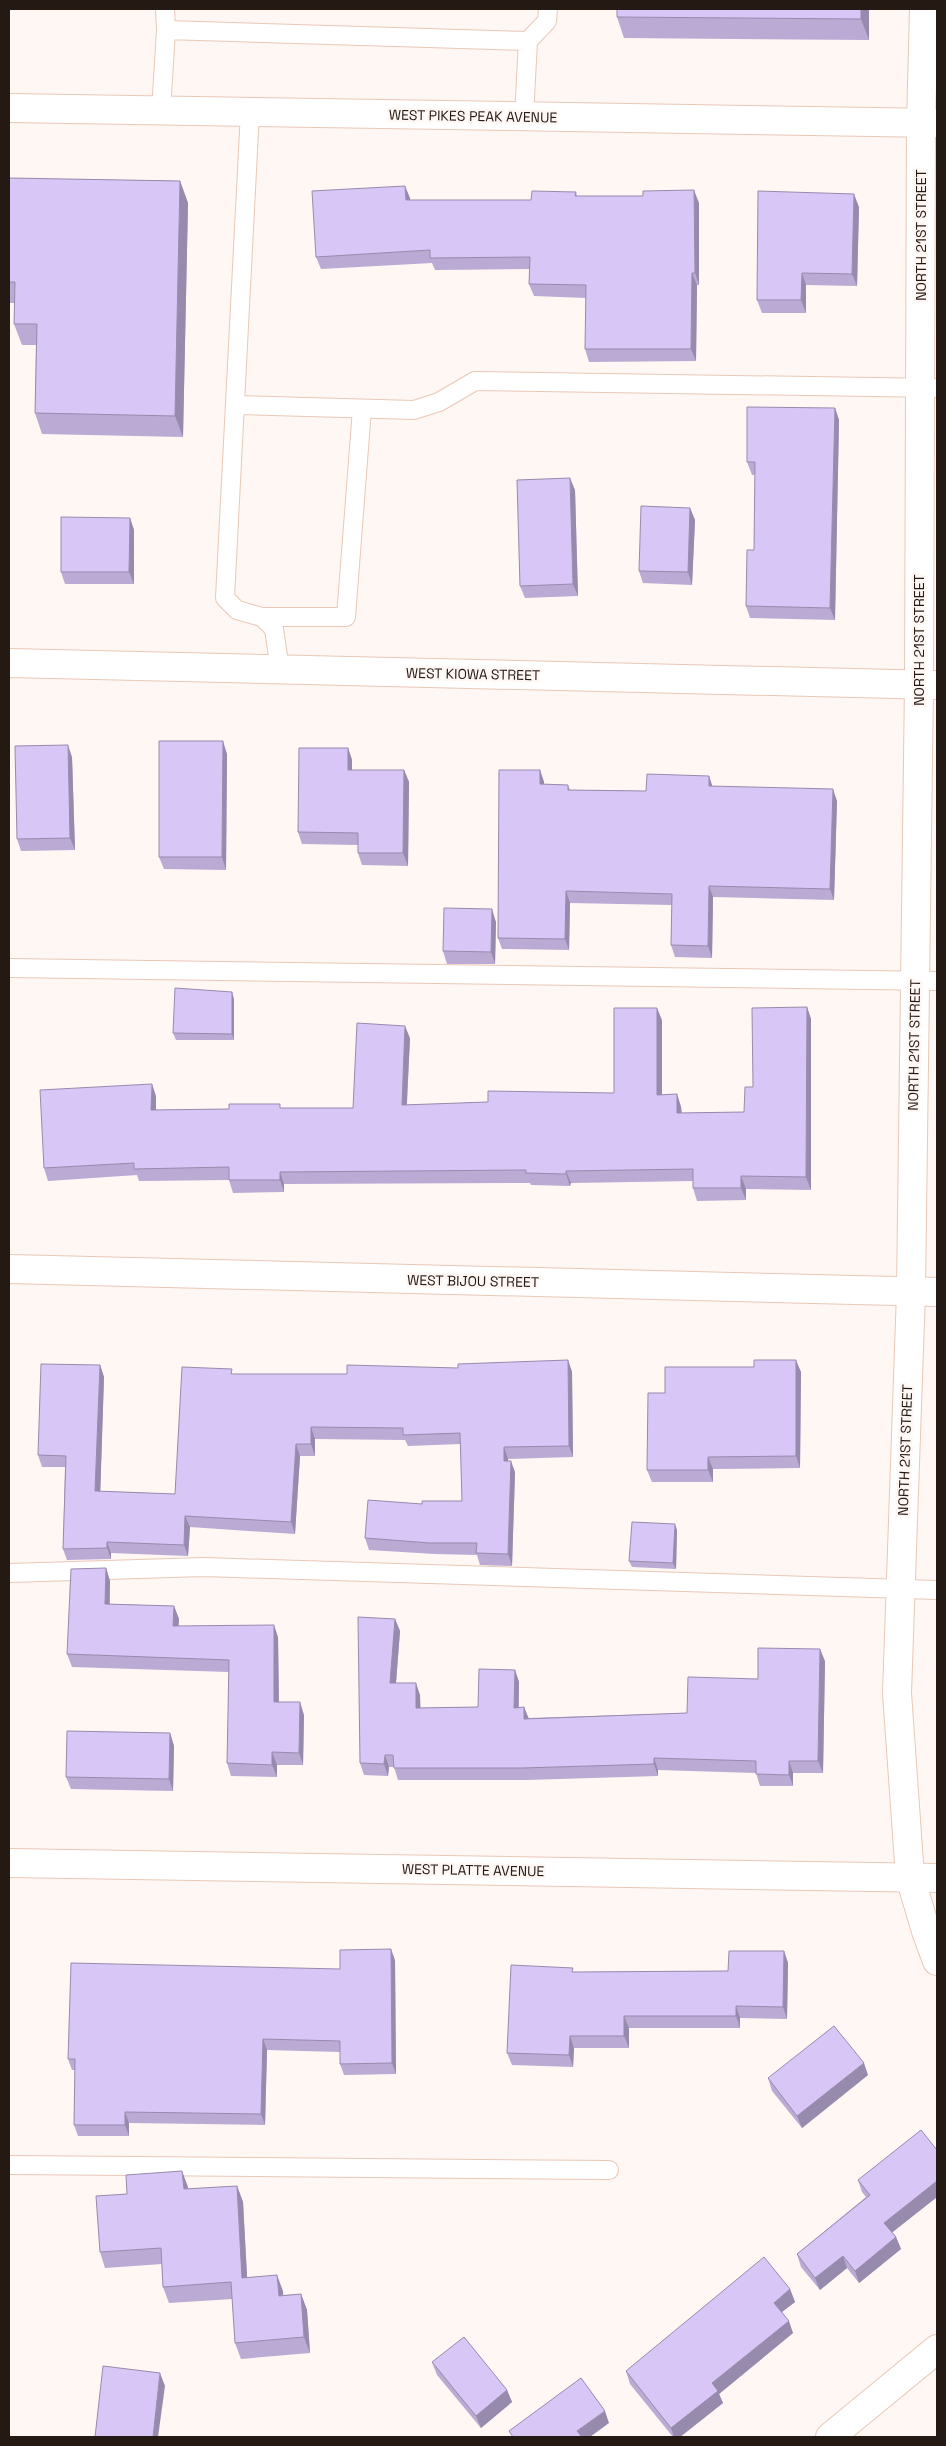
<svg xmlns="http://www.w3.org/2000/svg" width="946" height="2446" viewBox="0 0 946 2446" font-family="'Space Grotesk',sans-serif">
<rect width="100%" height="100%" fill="#fef7f3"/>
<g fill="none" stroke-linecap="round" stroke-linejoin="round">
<!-- service casing -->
<g stroke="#e9c8b6" stroke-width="20">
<g id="service">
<path d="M165,9l1,21"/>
<path d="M528,41l19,-20 1,-12"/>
<path d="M161,111l5,-81 362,11 -4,76"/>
<path d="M250,112l-25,486 12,12 25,7 12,12 6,41"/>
<path d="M236,405l178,5 25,-8 36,-21 462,7"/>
<path d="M262,617h84l16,-208"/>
<path d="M9,968l928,13"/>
<path d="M9,1573l195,-6 733,23"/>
<path d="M9,2165l600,5"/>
</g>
</g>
<!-- minor casing -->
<g stroke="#e9c8b6" stroke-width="30">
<g id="minor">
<path d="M9,108l928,15"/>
<path d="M9,663l928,22"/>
<path d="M9,1269l928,23"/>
<path d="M9,1863l928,15"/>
<path d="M830,2437l107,-88"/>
</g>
</g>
<!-- secondary casing -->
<g stroke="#e9c8b6" stroke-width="30">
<path id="secondary" d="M924,9l-3,114 -2,561 -8,608 -14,401 13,184 16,54 11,30"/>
</g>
<!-- service -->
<use href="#service" stroke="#fff" stroke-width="18"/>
<!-- minor -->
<use href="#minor" stroke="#fff" stroke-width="28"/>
<!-- secondary -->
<use href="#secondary" stroke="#fff" stroke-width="28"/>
</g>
<!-- wall -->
<g fill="#baaad4">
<path d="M869,9v31l-245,-2 -7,-21z"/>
<path d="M9,178l171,3 8,22 -5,234 -141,-3 -7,-21 1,-68h-14l-8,-21 1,-21h-6z"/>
<path d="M405,186l5,14h121l45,-8 1,4 122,7v82h-2l-1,76 -107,1 -4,-13 1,-51 -52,-2 -5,-12v-15l-94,1 -3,-7 -111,6 -5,-12z"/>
<path d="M859,207l-2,79 -51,-1v28h-44l-5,-13z"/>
<path d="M835,408l4,12 -4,200 -85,-2 -4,-12 8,-56 1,-75h-3l-5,-13z"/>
<path d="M575,490l3,106 -53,2 -5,-12z"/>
<path d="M690,508l5,12 -3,65 -49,-2 -4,-12z"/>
<path d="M130,518l4,12v54h-69l-4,-12z"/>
<path d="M348,748l4,12v10h52l5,12 -1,84 -46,-1 -4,-12v-8l-56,-1 -4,-12z"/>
<path d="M227,754l-1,116 -62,-1 -5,-12z"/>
<path d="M72,757l3,93 -54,1 -4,-12z"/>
<path d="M540,770l4,12v2l24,1 2,5 76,1 63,-15 3,10 125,15 -3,99 -121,-3 -1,61 -37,-1 -4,-12 1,-40 -102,-2 -1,47 -67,-1 -4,-11z"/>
<path d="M496,922l-1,42h-48l-4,-13z"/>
<path d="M234,999v41h-58l-3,-7z"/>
<path d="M807,1007l4,12v171l-65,-1v11l-49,1 -4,-13v-7l-122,2 -1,3 -39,-1 -1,-2 -246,1v8l-51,1 -4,-13 -90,1 -2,-6 -89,6 -4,-13 112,-72v14l125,-2h72l57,-70 -3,67 81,-3 126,-9 48,-73v75l15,-1 4,13 1,6 62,-1 9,-25z"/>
<path d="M568,1360l4,12 1,85 -65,2v2l7,11 -3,94 -32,-1 -3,-10 -42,-1 -66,-4 -4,-12 57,-34 40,-3 -1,-57 -53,2 -3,-6 -90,-1v17h-15l-5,78 -105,-7 -2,29 -77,-3v6l-44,1 -4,-11 2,-82h-23l-4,-12 62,-90 4,12 -4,114 75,3 59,-120h113l111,-6z"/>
<path d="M754,1367l47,5 -1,96 -87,1v13h-61l-5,-12 18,-77z"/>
<path d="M677,1530l-1,39 -44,-2 -3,-6z"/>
<path d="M106,1568l4,13v23l64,2 5,13 -1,7 100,11 1,65 25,13 -1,50h-26v12l-46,-1 -4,-13 2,-91 -157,-5 -5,-13z"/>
<path d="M395,1619l5,12 -4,52 24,12v13l58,-1 37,-37 4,12v25h5l4,11 159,-5 71,-34 67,-18 -2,112h-30v13h-33l-4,-13 -98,-3v6l-132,4h-128l-4,-13h-5l-1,9 -24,-1 -4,-12z"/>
<path d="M170,1733l4,13 -1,45 -102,-2 -5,-12z"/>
<path d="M784,1951l4,12 -1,56 -47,-1v10h-111v20h-55l-1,19 -61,-2 -5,-12 67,-81 154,-1z"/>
<path d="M395,1960l1,114 -52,1 -4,-11v-12l-73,-2 -2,75 -136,-2v13h-51l-4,-11 1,-55h-3l-4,-11 272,-90z"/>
<path d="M868,2075l-66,53 -30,-37 -4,-13z"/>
<path d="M937,2150v47l-45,35 4,5 5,12 -42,34 -12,-15 -27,22 -19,-23 -4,-13 69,-57 -4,-5 -4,-12z"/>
<path d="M182,2171l6,18 49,-3 6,16 4,75 36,14v4l18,-1 6,16 3,43 -69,6 -6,-16 -3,-44 -63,4 -6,-16 -1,-23 -57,4 -5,-16 27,-58z"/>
<path d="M790,2289l5,13 -13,10 11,21 -74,61 4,9 -43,34h-7l-43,-53 -4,-13z"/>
<path d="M432,2362l75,28 5,12 -31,26 -44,-53z"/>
</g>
<!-- shaded-wall -->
<g fill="#978bad">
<path d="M861,9h8v31l-8,-21z"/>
<path d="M180,181l8,22 -5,234 -8,-21z"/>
<path d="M405,186l5,12 1,15 -5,-13z"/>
<path d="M694,190l5,13v82l-4,-12z"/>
<path d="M854,194l5,13 -2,79 -5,-12z"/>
<path d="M692,273l5,12 -1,76 -5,-12z"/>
<path d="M802,273l4,12v28l-5,-13z"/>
<path d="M835,408l4,12 -4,200 -5,-12z"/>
<path d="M570,478l5,12 3,106 -5,-12z"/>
<path d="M690,508l5,12 -3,65 -4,-13z"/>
<path d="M130,518l4,12v54l-5,-12z"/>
<path d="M223,741l4,13 -1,116 -4,-13z"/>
<path d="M68,745l4,12 3,93 -5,-12z"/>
<path d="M348,748l4,12v22l-4,-12z"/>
<path d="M404,770l5,12 -1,84 -5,-13z"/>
<path d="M540,770l4,12v14l-4,-12z"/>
<path d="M709,776l4,12 -4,-2z"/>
<path d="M833,789l4,12 -3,99 -4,-11z"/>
<path d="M709,886l4,11 -1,61 -4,-12z"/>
<path d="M566,891l4,12 -1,47 -4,-11z"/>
<path d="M492,909l4,13 -1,42 -4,-12z"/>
<path d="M232,992l2,7v41l-2,-6z"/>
<path d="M807,1007l4,12v171l-5,-13z"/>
<path d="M657,1008l5,12v87l-5,-12z"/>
<path d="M405,1026l5,12 -4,79 -4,-12z"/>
<path d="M152,1084l4,12v27l-5,-13z"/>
<path d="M677,1094l4,13 1,18 -5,-12z"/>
<path d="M566,1171l5,12 -1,3 -4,-12z"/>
<path d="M280,1172l4,12v8l-4,-12z"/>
<path d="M741,1176l5,13v11l-5,-12z"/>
<path d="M568,1360l4,12 1,85 -4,-11z"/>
<path d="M796,1360l5,12 -1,96 -4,-12z"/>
<path d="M100,1365l4,12 -4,125 -5,-11z"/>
<path d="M311,1427l4,12v17l-4,-12z"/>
<path d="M296,1444l4,12 -5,78 -4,-12z"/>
<path d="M504,1447l4,12 1,13 -5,-11z"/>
<path d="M708,1457l5,12v13l-5,-12z"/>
<path d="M511,1461l4,11 -3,94 -4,-12z"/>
<path d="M185,1516l5,11 -2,29 -4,-11z"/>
<path d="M675,1524l2,6 -1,39 -3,-6z"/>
<path d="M107,1542l4,11v6l-4,-11z"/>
<path d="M106,1568l4,13 -1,35 -4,-12z"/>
<path d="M174,1606l5,13 -1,20 -5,-13z"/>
<path d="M395,1619l5,12 -5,64 -5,-12z"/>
<path d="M274,1625l4,12 1,77 -5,-12z"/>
<path d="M820,1649l5,12 -2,112 -5,-12z"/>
<path d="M515,1670l4,12 -1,38 -4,-12z"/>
<path d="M416,1683l4,12 1,25 -5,-12z"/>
<path d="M300,1702l4,13 -1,50 -4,-12z"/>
<path d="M524,1707l5,12h-5z"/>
<path d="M170,1733l4,13 -1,45 -4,-12z"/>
<path d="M272,1752l5,13v12l-5,-12z"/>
<path d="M385,1755l4,12 -1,9 -4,-12z"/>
<path d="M654,1758l4,12v6l-4,-12z"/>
<path d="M789,1761l4,12v13l-4,-11z"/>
<path d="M391,1949l4,11 1,114 -4,-11z"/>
<path d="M784,1951l4,12 -1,56 -4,-12z"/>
<path d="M736,2006l4,12v10l-4,-12z"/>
<path d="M624,2016l5,12v20l-5,-12z"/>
<path d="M570,2036l4,12 -1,19 -4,-12z"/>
<path d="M263,2039l4,11 -2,75 -4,-11z"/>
<path d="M864,2063l4,12 -66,53 -5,-12z"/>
<path d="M125,2112l4,11v13l-4,-11z"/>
<path d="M182,2171l6,16 1,18 -5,-16z"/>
<path d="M937,2181v16l-48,38 -5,-12z"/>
<path d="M237,2186l6,16 5,92 -6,-16z"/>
<path d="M896,2237l5,12 -42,34 -4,-12z"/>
<path d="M843,2256l4,12 -27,22 -5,-12z"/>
<path d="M277,2275l6,16 1,21 -5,-16z"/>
<path d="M790,2289l5,13 -17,13 -4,-12z"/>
<path d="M301,2294l6,16 3,43 -6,-16z"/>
<path d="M789,2321l4,12 -74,61 4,9 -43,34h-6l-3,-9 41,-45z"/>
<path d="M160,2373l5,13 -7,51h-5z"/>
<path d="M507,2390l5,12 -31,26 -5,-12z"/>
<path d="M605,2411l4,12 -19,14h-10l-3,-6z"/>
</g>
<!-- building -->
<g fill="#d8c6f7" stroke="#978bad">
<path d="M617,9h244v10l-244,-2z"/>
<path d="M9,178l171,3 -5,235 -140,-3 2,-89h-23l1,-42h-6z"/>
<path d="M405,186l1,14h125l1,-9 44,1 -1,4h68v-5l51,-1 1,83h-3l-1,76h-106l1,-64 -57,-1 1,-27 -100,1v-8l-114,7 -4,-66z"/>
<path d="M758,191l96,3 -2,80 -50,-1 -1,27h-44z"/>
<path d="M747,407l88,1 -5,200 -84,-2 1,-56h7l1,-88h-8z"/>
<path d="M570,478l3,106 -53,2 -3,-106z"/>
<path d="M641,506l49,2 -2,64 -49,-1z"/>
<path d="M61,517l69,1 -1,54h-68z"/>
<path d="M159,741h64l-1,116h-63z"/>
<path d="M68,745l2,93 -53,1 -2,-93z"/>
<path d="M299,748h49v22h56l-1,83h-45v-20l-60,-1z"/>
<path d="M499,770h41v14l28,1v5l78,1 1,-17 62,2v10l124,3 -3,100 -121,-3 -1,60 -37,-1 1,-51 -106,-3 -1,48 -67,-1z"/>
<path d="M444,908l48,1 -1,43 -48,-1z"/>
<path d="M175,988l57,4v42l-59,-1z"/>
<path d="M807,1007l-1,170 -65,-1v12h-48v-19l-127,2v3l-40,-1v-3l-246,2v8h-51v-13l-95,2v-6l-90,5 -4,-78 112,-6 -1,26 78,-1v-5h51v4h73l4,-85 48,3 -3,79 86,-3v-11l126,2v-85h43v87l20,-1v19l67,-1 1,-25h8l-1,-79z"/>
<path d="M568,1360l1,86 -65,1v14h7l-3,93 -32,-1 1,-10h-47l-65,-5 3,-38 54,4v-3h40l-2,-68 -57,2v-7l-92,-1v17h-15l-5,78 -106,-6 -1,29 -77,-3v6l-44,1 3,-93 -28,-1 3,-91 59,1 -5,126 80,3 7,-127 50,2 -1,5h116v-9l111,3v-4z"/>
<path d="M754,1360h42v96l-88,1v13h-61l1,-77h17v-26h89z"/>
<path d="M632,1522l43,2 -2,39 -44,-2z"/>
<path d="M106,1568l-1,36 69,2 -1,20 101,-1v77h26l-1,51 -27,-1v13l-45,-2 2,-103 -162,-6 4,-85z"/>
<path d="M358,1617l37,2 -5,64h26v25l62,-1 1,-38 36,1 -1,38 10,-1v12l163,-6 1,-36 70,2v-31l62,1 -2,112h-29v14l-33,-1v-13l-102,-3v6l-132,4h-128l-1,-13h-8l-1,9 -24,-1z"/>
<path d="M67,1731l103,2 -1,46 -103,-2z"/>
<path d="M391,1949l1,114 -52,1v-23l-77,-2 -2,75 -136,-2v13h-51l1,-66h-7l3,-96 269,6v-19z"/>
<path d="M729,1951h55l-1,56 -47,-1v10h-112v20h-54l-1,19 -62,-2 4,-88 62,3 -1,4 156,-1z"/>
<path d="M834,2026l30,37 -67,53 -29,-38z"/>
<path d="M921,2130l16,20v31l-53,42 12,14 -41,34 -12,-15 -28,22 -18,-24 73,-59 -12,-15z"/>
<path d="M182,2171l2,18 53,-3 5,92 35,-3 2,21 22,-2 3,43 -69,6 -4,-61 -68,5 -2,-39 -61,4 -4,-56 31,-2 -1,-19z"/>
<path d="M764,2257l26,32 -16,14 15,18 -77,62 6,8 -47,37 -45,-57z"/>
<path d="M464,2337l43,53 -31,26 -44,-54z"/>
<path d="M103,2366l57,7 -7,64h-58z"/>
<path d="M581,2378l24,33 -28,20 5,6h-69l-4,-6z"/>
</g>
<g text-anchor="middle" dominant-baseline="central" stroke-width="5" stroke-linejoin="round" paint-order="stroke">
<!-- street labels -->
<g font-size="14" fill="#251a13" stroke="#fef7f3">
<text transform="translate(473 116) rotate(1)">WEST PIKES PEAK AVENUE</text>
<text transform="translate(921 235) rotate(-90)">NORTH 21ST STREET</text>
<text transform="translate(919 640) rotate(-90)">NORTH 21ST STREET</text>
<text transform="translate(473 674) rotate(1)">WEST KIOWA STREET</text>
<text transform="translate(914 1045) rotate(-89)">NORTH 21ST STREET</text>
<text transform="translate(473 1281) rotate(1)">WEST BIJOU STREET</text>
<text transform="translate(905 1450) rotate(-88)">NORTH 21ST STREET</text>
<text transform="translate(473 1870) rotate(1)">WEST PLATTE AVENUE</text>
</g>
</g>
<!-- border -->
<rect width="946" height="2446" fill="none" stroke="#251a13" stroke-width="20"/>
</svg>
